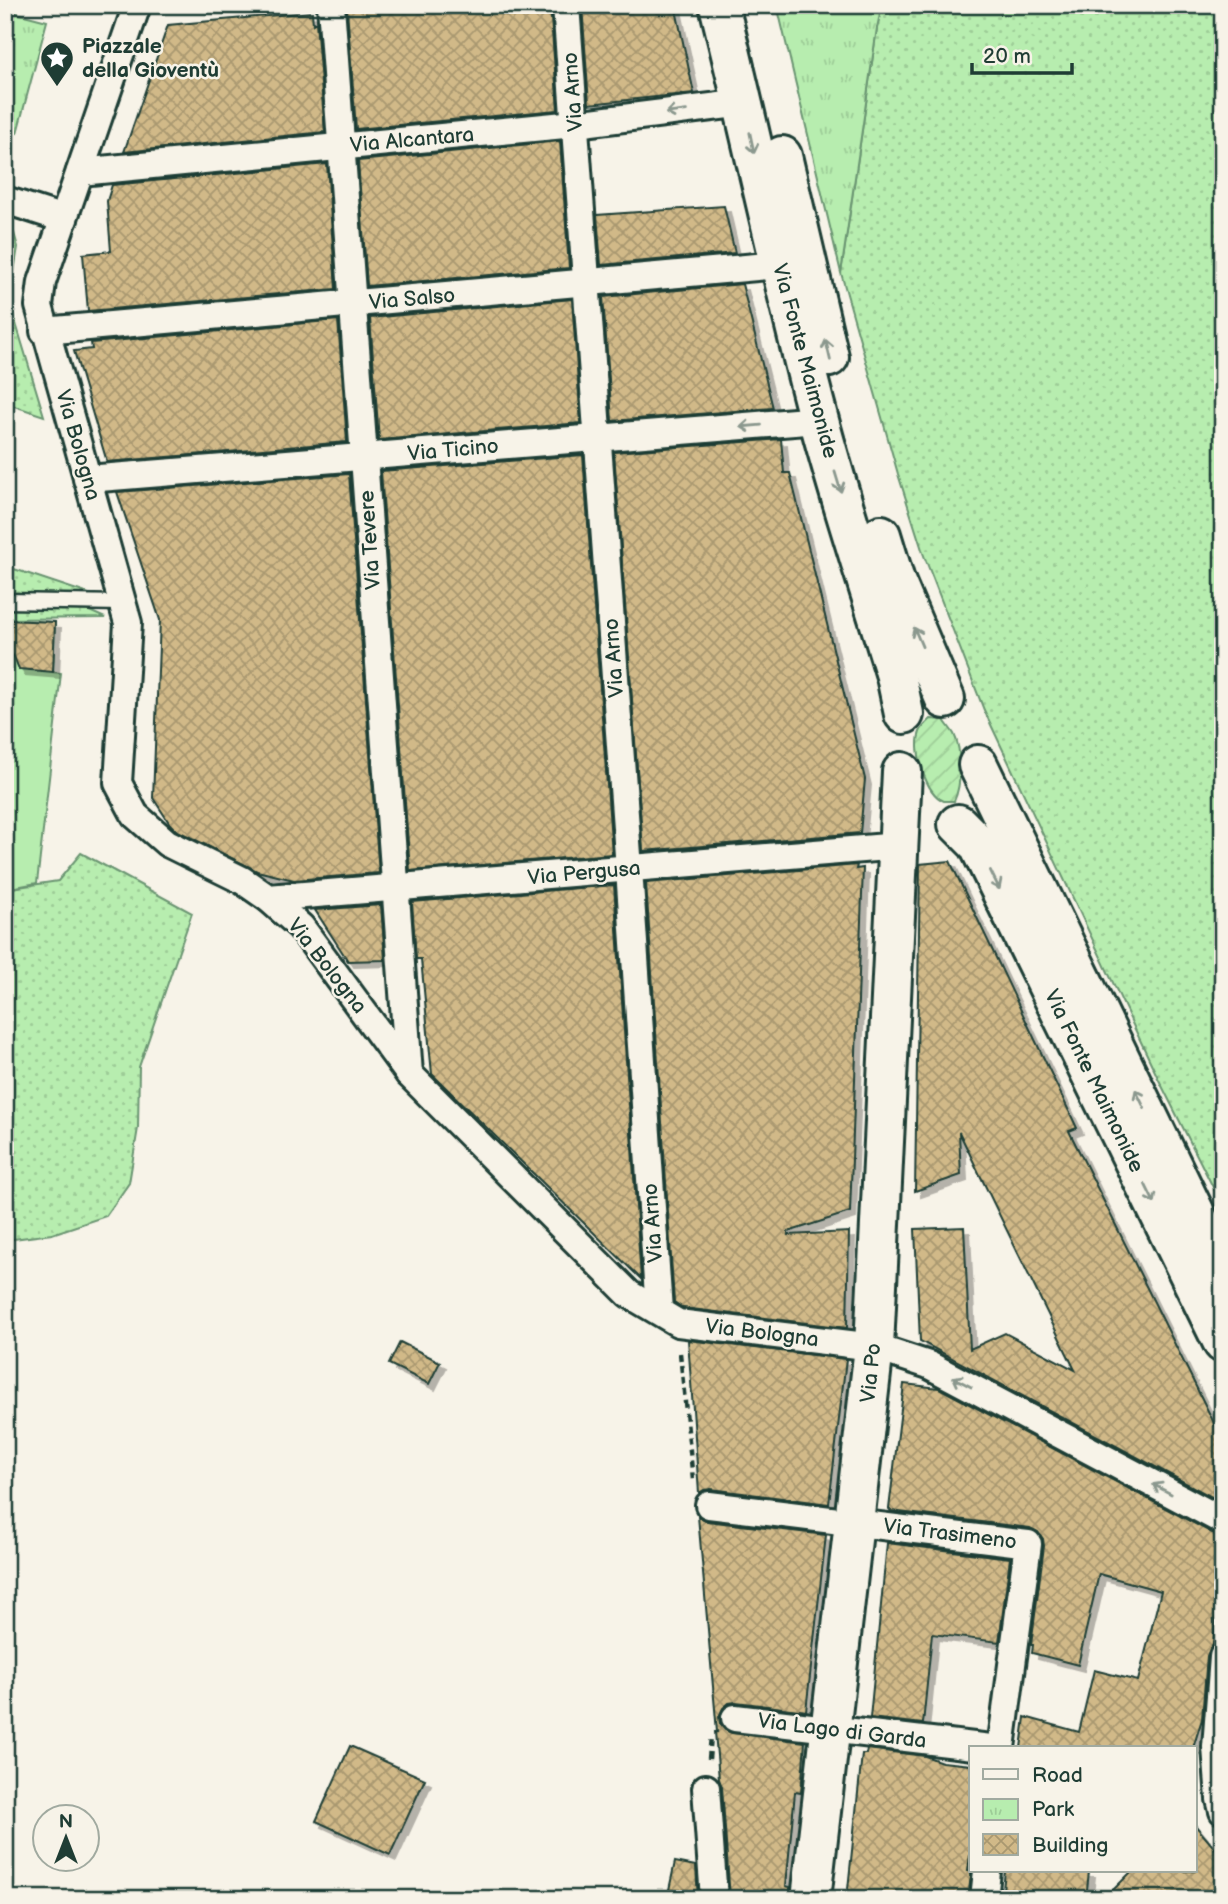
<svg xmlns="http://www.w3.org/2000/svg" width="1228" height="1904" viewBox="0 0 1228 1904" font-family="'Balsamiq Sans',sans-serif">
<defs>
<pattern id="grass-dots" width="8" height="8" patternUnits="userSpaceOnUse" patternTransform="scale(1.75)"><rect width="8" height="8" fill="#b7edaf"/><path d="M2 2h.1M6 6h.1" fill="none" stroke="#9dcc97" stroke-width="1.8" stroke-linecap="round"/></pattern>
<pattern id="park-tufts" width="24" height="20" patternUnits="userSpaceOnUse" patternTransform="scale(1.75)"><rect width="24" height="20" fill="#b7edaf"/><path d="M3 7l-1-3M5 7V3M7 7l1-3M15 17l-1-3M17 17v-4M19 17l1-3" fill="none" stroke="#9dcc97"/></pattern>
<pattern id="garden-furrows" width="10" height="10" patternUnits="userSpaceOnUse" patternTransform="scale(1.75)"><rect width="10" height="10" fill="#b7edaf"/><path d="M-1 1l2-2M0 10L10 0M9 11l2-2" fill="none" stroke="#9dcc97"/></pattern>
<pattern id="building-cross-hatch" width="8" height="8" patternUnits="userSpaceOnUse" patternTransform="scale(1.75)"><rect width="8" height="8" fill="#d1b988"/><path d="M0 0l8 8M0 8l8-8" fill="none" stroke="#a99870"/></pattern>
<filter id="shadow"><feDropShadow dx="6" dy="6" stdDeviation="0" flood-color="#0004"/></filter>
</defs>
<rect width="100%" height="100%" fill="#f7f3e8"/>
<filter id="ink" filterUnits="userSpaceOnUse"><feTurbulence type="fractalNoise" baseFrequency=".0143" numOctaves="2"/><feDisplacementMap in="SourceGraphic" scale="14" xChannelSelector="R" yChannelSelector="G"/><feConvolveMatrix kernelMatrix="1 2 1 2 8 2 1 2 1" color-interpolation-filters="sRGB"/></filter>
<g filter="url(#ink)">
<!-- grass -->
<g fill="url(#grass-dots)" stroke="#6b9572" stroke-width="2">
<path d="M882,5h341v1202l-64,-127 -175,-370 -61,-157 -25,-79 -57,-201 36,-245z"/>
<path d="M5,225l9,8 4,14 -6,37 -1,23 33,109 -39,-13z"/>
<path d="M5,566l93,31 -93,-2z"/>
<path d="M5,609h80l20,9 -100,1z"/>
<path d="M81,853l111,60 -53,154 -1,61 -9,55 -23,33 -54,18 -47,6v-351l53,-8z"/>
</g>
<!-- park -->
<g fill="url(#park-tufts)" stroke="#6b9572" stroke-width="2">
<path d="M777,5h105l-5,23 -36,245z"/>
<path d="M5,10l42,11 -30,112 -12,-3z"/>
</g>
<!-- garden -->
<path fill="url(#garden-furrows)" stroke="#6b9572" stroke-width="2" d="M931,719l13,1c3,5 7,9 10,14 8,16 8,51 0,67 -2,0 -9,0 -10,0 -19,-7 -31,-52 -24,-69 2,-5 7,-9 11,-13z"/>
<!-- pitch -->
<path fill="#b7edaf" stroke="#6b9572" stroke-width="2" d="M5,620l50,2 -2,50 8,1 -24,210 -32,6z"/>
<!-- building -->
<g fill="url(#building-cross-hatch)" stroke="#1f3d34" stroke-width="2" filter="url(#shadow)">
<path d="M357,5h193l8,105 -202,19 -9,-120z"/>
<path d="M582,5h93l19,88 -105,11z"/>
<path d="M312,12l1,12 3,-2 9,110 -201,20 44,-127z"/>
<path d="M560,141l9,127 -202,18 -9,-125z"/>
<path d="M327,164l9,125 -248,22 -5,-57 28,-3 -4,-50 5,-16z"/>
<path d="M724,206l11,47 -134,12 -4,-50z"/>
<path d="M742,284l31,124 -161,13 -9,-124z"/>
<path d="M572,299l9,124 -202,17 -9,-122z"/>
<path d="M338,320l9,122 -240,20 -33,-111 18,-2 -1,-6z"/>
<path d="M781,439l3,34h6l75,306 -5,54 -217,18 -29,-399z"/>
<path d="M583,455l29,399 -202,17 -29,-400z"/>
<path d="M349,474l30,399 -85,7 -37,-9 -81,-41 -6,-6 -17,-26 7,-178 -43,-128z"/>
<path d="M5,620l50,2 -2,50 -34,-3 -5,-12 -9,-13z"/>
<path d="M950,861l127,267 -8,3 154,310v62l-303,-162 -5,-112 49,-2 6,122 35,-16 70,37 -116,-238 2,43 -46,16 5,-327z"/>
<path d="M857,865l-1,4 7,-1 -13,344 -62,20v3l61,-3 -2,96 -164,-20 -9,-6 -28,-419z"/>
<path d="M614,885l27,394 -209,-205 -11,-115h-5l-4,-57z"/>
<path d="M381,905l4,55 -37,1 -33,-51z"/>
<path d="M688,1340l158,19 -17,145 -118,-15 -7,1 -5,3z"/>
<path d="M400,1342l40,20 -11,22 -40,-20z"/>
<path d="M904,1384l35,4 277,147 7,2v43l-6,25 -4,40 -3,4 -3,7 -5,63 -9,29h-172l4,-31 54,15 15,-62 44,11 23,-90 -62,-17 -21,91 -46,-12 1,-8h-2l13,-99 -1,-7 -5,-7 -8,-4 -139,-17 -2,-2z"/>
<path d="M698,1516l9,5 119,14 -20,176 -70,-9 -7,1 -6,5 -4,9 1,7 5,6 7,3 73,9 -4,51 -6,-1 -9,94 4,1v12h-60l-8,-112 -3,-8 -4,-47h2z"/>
<path d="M887,1543l123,15 -11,84 -67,-8 -9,90 -53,-6z"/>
<path d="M350,1746l75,33 -35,76 -74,-34z"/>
<path d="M867,1749l58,7 17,6 29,3v83l-3,23h3v4l-3,24h-121l15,-145h4z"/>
<path d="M1195,1825l28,33v41h-119l28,-28h63z"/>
<path d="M675,1862l21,4 2,33h-31z"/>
<path d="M1005,1871h84l-3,28h-84z"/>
</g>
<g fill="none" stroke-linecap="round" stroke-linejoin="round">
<!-- lane casing -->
<g stroke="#1f3d34" stroke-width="19">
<path id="lane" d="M5,601l118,2"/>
</g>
<!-- street casing -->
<g stroke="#1f3d34" stroke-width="32">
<g id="street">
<path d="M137,5l-95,277 -3,24 89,317 -10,160 17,32 32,28 75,37 26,18 33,29 108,147 220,220 49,29 196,24 55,18 294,156"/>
<path d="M331,5l78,1069"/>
<path d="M566,5l63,864 30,442"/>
<path d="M80,172l495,-48 169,-21"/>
<path d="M5,200l59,19"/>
<path d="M44,331l735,-66"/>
<path d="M87,479l732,-59"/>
<path d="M268,898l631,-52"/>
<path d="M709,1505l319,39 -27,204"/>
<path d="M1223,1657l-7,90 4,52 3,12"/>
<path d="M735,1718l256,30"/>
<path d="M706,1788l8,111"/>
<path d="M984,1899l3,-28"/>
</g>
</g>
<!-- secondary casing -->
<g stroke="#1f3d34" stroke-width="44">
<g id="secondary">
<path d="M719,5c34,137 63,276 99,412 23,87 52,173 78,259l8,38"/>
<path d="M782,156l47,201"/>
<path d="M881,535l14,46 50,118"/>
<path d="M978,765l245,506"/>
<path d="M958,824l20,20 245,499"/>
<path d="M811,1899l63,-552 28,-575"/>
</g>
</g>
<!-- path -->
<g stroke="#1f3d34" stroke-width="4.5" stroke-dasharray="7 5" stroke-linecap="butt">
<path d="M680,1353l13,127"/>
<path d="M709,1759l2,-23"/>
</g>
<!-- lane -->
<use href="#lane" stroke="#f7f3e8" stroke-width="14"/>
<!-- street -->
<use href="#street" stroke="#f7f3e8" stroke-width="26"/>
<!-- secondary -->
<use href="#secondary" stroke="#f7f3e8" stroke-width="38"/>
</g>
<!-- one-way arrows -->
<defs><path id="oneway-shaft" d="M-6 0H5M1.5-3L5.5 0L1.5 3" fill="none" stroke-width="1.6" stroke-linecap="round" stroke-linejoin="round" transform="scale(1.75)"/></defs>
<g stroke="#8b988e">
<use href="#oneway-shaft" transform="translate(676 112) rotate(173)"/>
<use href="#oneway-shaft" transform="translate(752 143) rotate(78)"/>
<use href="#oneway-shaft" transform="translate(828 350) rotate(-103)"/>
<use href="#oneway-shaft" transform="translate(751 426) rotate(175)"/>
<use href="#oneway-shaft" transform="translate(838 482) rotate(73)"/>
<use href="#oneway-shaft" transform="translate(918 637) rotate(-113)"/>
<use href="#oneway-shaft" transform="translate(995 880) rotate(64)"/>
<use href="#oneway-shaft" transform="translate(1140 1099) rotate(-116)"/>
<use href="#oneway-shaft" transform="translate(1150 1194) rotate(64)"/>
<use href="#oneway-shaft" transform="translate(962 1382) rotate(-152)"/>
<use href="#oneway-shaft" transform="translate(1162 1489) rotate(-152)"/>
</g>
</g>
<!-- icons -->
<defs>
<g id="sight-pin" transform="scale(1.75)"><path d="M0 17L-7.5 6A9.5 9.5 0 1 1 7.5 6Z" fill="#1f3d34" stroke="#f7f3e8"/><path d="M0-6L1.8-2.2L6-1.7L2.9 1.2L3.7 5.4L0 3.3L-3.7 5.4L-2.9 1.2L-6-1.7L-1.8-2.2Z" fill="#fff"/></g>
</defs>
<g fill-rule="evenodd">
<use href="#sight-pin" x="57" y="58"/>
</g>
<g text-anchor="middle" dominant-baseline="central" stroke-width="5" stroke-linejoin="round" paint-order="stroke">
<!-- poi labels -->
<g font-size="21" font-weight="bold" fill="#1f3d34" stroke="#f7f3e8" text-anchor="start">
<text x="82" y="46">Piazzale<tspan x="82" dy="24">della Gioventù</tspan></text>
</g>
<!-- street labels -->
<g font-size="21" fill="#1f3d34" stroke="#f7f3e8">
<text transform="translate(573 92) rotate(-94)">Via Arno</text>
<text transform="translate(412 140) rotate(-5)">Via Alcantara</text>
<text transform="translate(412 299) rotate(-5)">Via Salso</text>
<text transform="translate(805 361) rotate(75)">Via Fonte Maimonide</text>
<text transform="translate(78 445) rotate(74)">Via Bologna</text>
<text transform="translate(453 450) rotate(-5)">Via Ticino</text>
<text transform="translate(370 540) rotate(-94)">Via Tevere</text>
<text transform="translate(614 658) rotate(-94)">Via Arno</text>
<text transform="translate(584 873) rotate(-5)">Via Pergusa</text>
<text transform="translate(327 966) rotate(52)">Via Bologna</text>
<text transform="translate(1094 1081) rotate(64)">Via Fonte Maimonide</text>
<text transform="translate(653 1223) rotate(-94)">Via Arno</text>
<text transform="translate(762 1333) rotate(7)">Via Bologna</text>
<text transform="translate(871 1373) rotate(-84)">Via Po</text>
<text transform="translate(950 1534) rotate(7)">Via Trasimeno</text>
<text transform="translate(842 1731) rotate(7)">Via Lago di Garda</text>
</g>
</g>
<!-- margin -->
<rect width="1228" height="1904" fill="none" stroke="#f7f3e8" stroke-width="28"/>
<rect x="14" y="14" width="1200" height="1876" fill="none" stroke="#1f3d34" stroke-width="2.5" filter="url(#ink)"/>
<!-- legend -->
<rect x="969" y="1746" width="228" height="126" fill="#f7f3e8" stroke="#a1aaa0" stroke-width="2"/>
<rect x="983" y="1769" width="35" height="10" fill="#f7f3e8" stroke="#a1aaa0" stroke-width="2"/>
<text x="1032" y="1782" font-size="21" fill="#1f3d34">Road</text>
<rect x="983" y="1799" width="35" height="21" fill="url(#park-tufts)" stroke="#a1aaa0" stroke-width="2"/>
<text x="1032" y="1816" font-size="21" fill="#1f3d34">Park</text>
<rect x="983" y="1834" width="35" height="21" fill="url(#building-cross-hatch)" stroke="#a1aaa0" stroke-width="2"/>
<text x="1032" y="1852" font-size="21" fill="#1f3d34">Building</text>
<!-- north arrow -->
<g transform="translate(66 1838)"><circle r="33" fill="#f7f3e8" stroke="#a1aaa0" stroke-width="2"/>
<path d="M0-5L12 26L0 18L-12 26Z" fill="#1f3d34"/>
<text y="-10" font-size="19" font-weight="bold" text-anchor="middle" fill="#1f3d34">N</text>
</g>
<!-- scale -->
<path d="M972 63v10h100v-10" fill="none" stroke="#1f3d34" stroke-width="3.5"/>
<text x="983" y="63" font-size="21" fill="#1f3d34" stroke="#f7f3e8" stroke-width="5" paint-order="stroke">20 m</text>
</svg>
